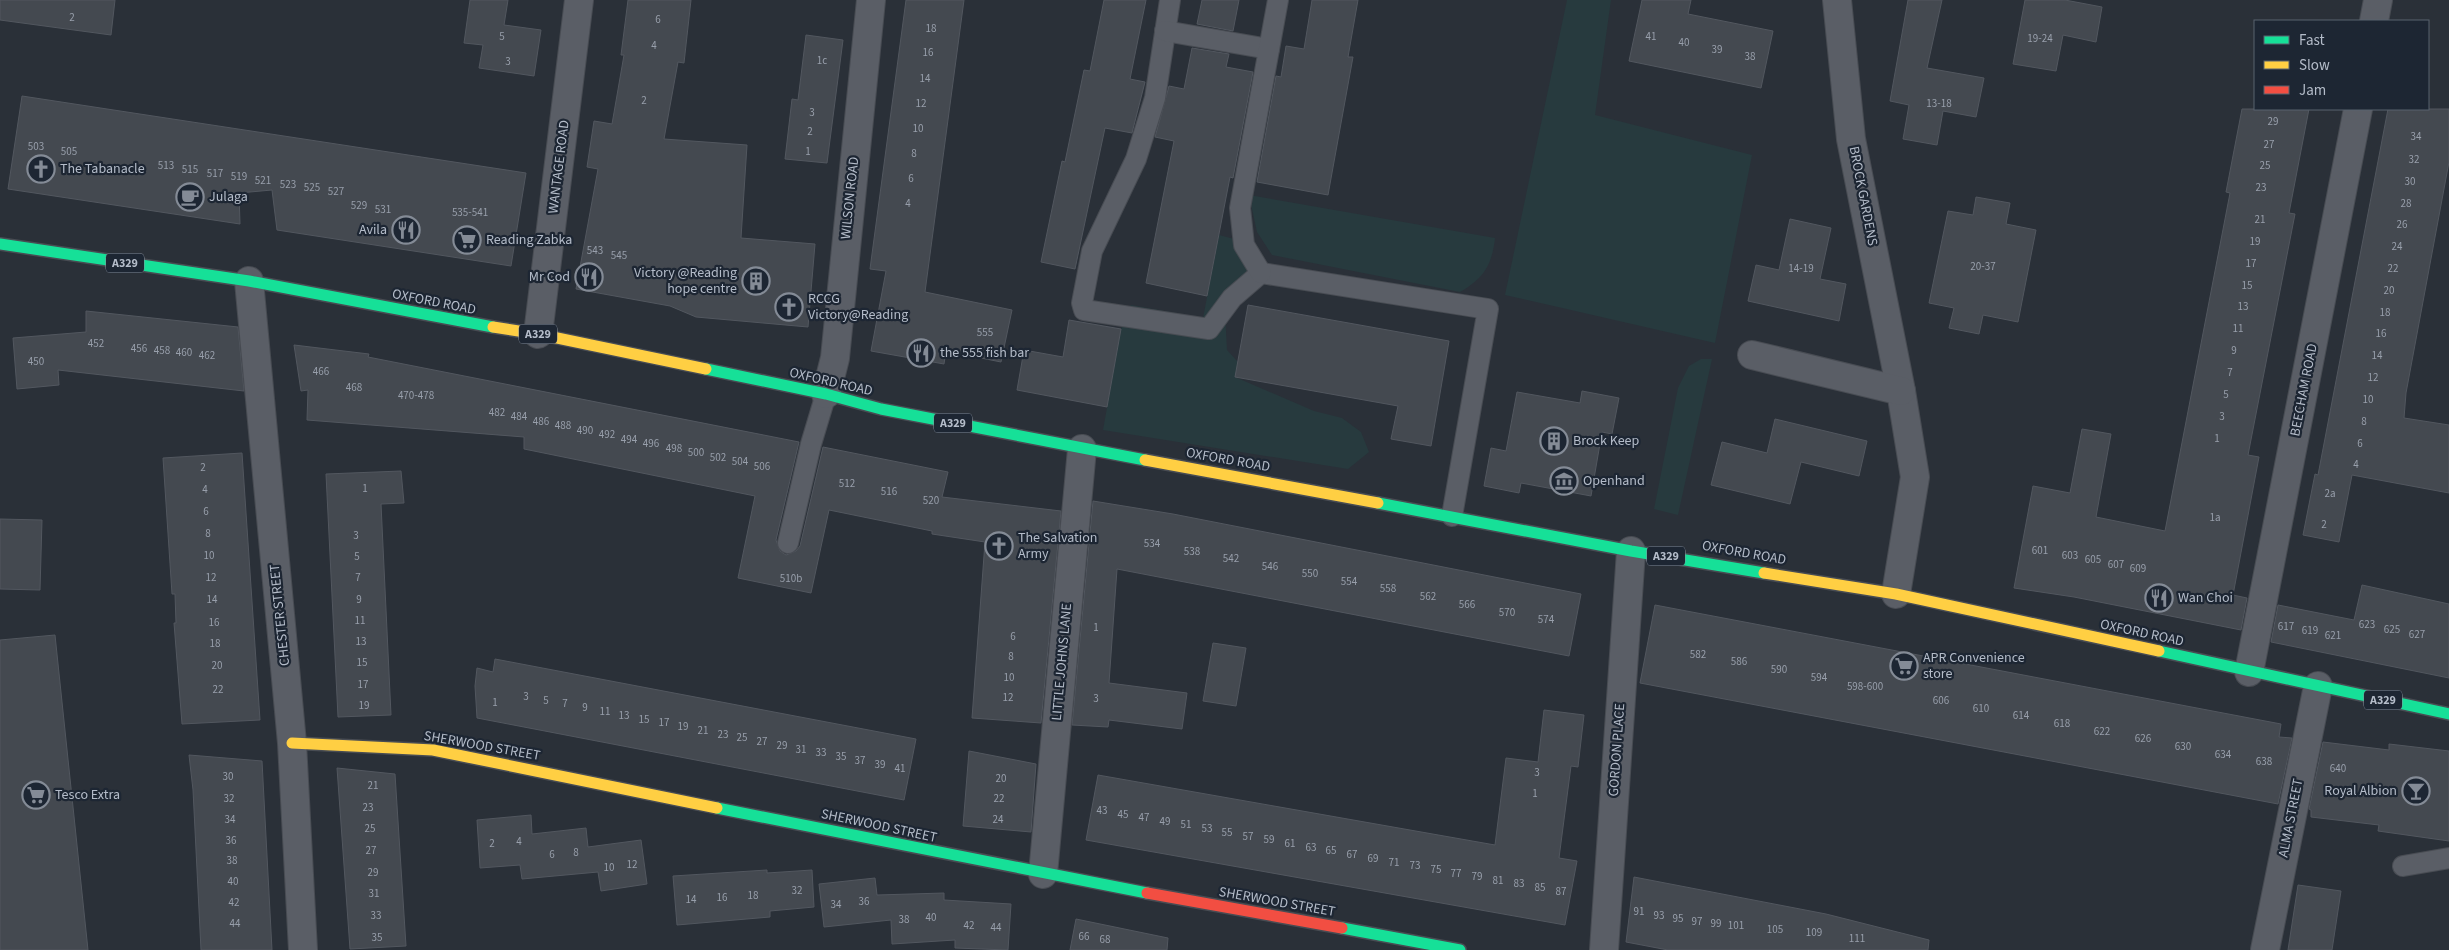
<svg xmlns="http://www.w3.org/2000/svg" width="2449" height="950" viewBox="0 0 2449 950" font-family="'Source Sans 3',sans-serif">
<rect width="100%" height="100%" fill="#2a3038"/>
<!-- green -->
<g fill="#273a3e">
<path d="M1567,0h44l-16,115 157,40 -37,188 -210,-48z"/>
<path d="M1249,195l246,43c-3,27 -11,40 -35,54l-188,-37 -15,-23z"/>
<path d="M1219,235l34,9 9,39 -38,11 3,56 11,12 -3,15 79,34 28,7 19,14 8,20 -21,17 -245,-39 18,-101 10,-24 72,13z"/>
<path d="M1701,359h11l-34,156 -24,-6 24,-121 11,-22z"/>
</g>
<!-- building -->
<g fill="#444950" stroke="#52575f">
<path d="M0,0h115l-4,35 -111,-15z"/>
<path d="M470,0h38l-4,25 37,5 -7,46 -55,-8 4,-23 -19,-2z"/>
<path d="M628,0h63l-7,63 -6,-1 -14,77 83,6 -6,93 74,6 -7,83 -112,-10 -26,-11 -94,-17 22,-120 -11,-2 7,-46 18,3 12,-69h-3z"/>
<path d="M906,0h58l-39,292 87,18 -11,52 -55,-11 -2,13 -73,-13 15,-80 -16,-2z"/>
<path d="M1104,0h42l-16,79 15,3 -13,51 -27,-5 -30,141 -34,-7 21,-101 3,1 19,-92 6,1z"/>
<path d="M1202,0h37l-6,31 -36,-7z"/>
<path d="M1312,0h46l-10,57h5l-25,138 -71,-13 19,-106 5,1 5,-31 18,3z"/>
<path d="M1642,0h49l-3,14 85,17 -12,57 -132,-27z"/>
<path d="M1908,0h34l-15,68 57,10 -8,39 -33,-6 -6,34 -34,-6 6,-34 -19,-4z"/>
<path d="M2025,0h40l37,7 -6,35 -33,-7 -7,36 -43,-7z"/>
<path d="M806,35l37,5 -16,123 -42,-4 7,-60 6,1z"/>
<path d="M1192,48l37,6 -3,13 27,5 -20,106 -3,-1 -23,119 -61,-13 28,-142 -19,-4 14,-51 15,3z"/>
<path d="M22,96l504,77 -15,93 -234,-36 -5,-40 -33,3 1,31 -232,-35z"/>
<path d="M2242,109h67l-20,104 6,1 -47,241 11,2 -26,138 14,3 -6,32 -167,-33 -60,-9 19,-102 37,7 12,-64 29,5 -15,83 69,14 65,-338 -4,-1z"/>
<path d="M2388,109h61v53l-43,231 -2,25 45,7v68l-97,-18 -13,67 -36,-7 12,-61 3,1z"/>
<path d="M1976,197l34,6 -4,21 30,6 -18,92 -35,-7 -4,19 -30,-6 5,-20 -25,-5 19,-92 25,4z"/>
<path d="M1790,219l41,9 -11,51 26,5 -7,37 -91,-20 8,-36 23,5z"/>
<path d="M1248,305l201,36 -18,105 -40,-7 7,-33 -163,-29z"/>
<path d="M86,311l152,16 6,64 -186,-21 1,15 -42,4 -4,-51 73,-6z"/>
<path d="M1069,320l52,9 -14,78 -90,-17 7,-40 39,7z"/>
<path d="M294,345l75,9 -1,3 431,85 -23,98 4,11 6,4 10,-4 4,-5 23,-99 125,25 -6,25 119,14 -20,212 -69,-5 13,-176 -53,-8v-3l-103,-21 -18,83 -73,-15 17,-82 -231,-47v-12l-217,-17 1,-30 -7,1z"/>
<path d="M1582,391l37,7 -7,36 -10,-2 -11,64 -70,-13 -2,10 -35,-7 7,-38 15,3 11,-59 63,11z"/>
<path d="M1775,419l92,22 -8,35 -58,-14 -11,42 -79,-19 11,-43 45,11z"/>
<path d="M242,453l18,267 -78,4 -8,-101h2l-1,-29h-3l-9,-136z"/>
<path d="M401,471l3,32 -23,1 10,211 -53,2 -12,-243z"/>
<path d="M1093,501l80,13 408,80 -12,62 -452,-87 -8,114 78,10 -5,36 -73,-9 -1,7 -36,-2z"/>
<path d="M0,519l42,1 -2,70 -40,-1z"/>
<path d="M2362,585l87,19v74l-178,-36 7,-37 76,15z"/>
<path d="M1655,605l626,119 -2,13 13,1 -14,66 -638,-121z"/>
<path d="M55,635l33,315h-88v-310z"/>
<path d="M1213,643l33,5 -10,58 -33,-5z"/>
<path d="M495,659l421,80 -12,61 -427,-82 -2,-32 2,-18 16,4z"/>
<path d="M1544,710l40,5 -6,52 -7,-1 -12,92 18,3 -12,64 -479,-85 12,-65 397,70 11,-87 32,4z"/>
<path d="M2323,742l66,8v-6l60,7v90l-71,-10 1,-6 -68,-8v-7l-2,-1z"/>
<path d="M969,751l67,13 -5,68 -68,-6z"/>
<path d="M189,755l73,6 10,189h-71l-8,-160z"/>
<path d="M337,768l58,6 11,172 -56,3z"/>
<path d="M531,815l1,19 54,-6 2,19 53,-7 6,44 -46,7 -3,-19 -76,7 -2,-14 -40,3 -3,-48z"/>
<path d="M767,870v3l45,-3 2,37 -44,4v6l-93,8 -4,-49z"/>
<path d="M1634,877l192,37 103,26 -1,10h-260l-42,-8z"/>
<path d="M875,878l2,17 67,-2v7l67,4 -3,46 -53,-2v-8l-63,4 -1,-24 -67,7 -5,-43z"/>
<path d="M2298,885l43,6 -9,59h-44z"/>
<path d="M1076,919l92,19 -1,12h-97z"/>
</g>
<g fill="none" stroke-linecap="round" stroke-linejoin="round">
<!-- lane casing -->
<g stroke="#484c53" stroke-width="22">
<g id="lane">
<path d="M1170,0l-15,98 -19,61 -44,92 -10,52 2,7 125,19 23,-31 29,-25 227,36 -36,207"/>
<path d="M1165,31l104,18"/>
<path d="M1261,273l-17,-28 -4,-37 38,-208"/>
<path d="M788,543l23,-99 15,-50"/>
<path d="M2403,866l46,-8"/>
</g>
</g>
<!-- street casing -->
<g stroke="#484c53" stroke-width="30">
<g id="street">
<path d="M1837,0l14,139 50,252 14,86 -19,117"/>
<path d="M2374,21l4,-21"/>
<path d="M249,281l43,462 11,207"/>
<path d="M538,334l41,-334"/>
<path d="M1752,355l149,36"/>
<path d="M826,394l9,-36 36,-358"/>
<path d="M2249,672l109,-563"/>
<path d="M1043,874l39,-425"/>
<path d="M1604,950l27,-399"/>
<path d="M2265,950l53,-264"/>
</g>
</g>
<!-- fast casing -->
<g stroke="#484c53" stroke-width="14">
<g id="fast">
<path d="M0,244l249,37 244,46"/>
<path d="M706,369l120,25 55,15 264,51"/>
<path d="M1378,503l253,48 133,22"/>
<path d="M2159,651l290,63"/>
<path d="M717,808l430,85"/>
<path d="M1342,928l118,22"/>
</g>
</g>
<!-- slow casing -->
<g stroke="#484c53" stroke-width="14">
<g id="slow">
<path d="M493,327l45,7 168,35"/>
<path d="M1145,460l233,43"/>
<path d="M1764,573l132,21 263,57"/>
<path d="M292,743l141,7 284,58"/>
</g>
</g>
<!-- jam casing -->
<g stroke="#484c53" stroke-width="14">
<path id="jam" d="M1147,893l195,35"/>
</g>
<!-- lane -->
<use href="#lane" stroke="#5a5e66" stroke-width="20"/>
<!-- street -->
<use href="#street" stroke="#5a5e66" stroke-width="28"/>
<!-- fast -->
<use href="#fast" stroke="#16e098" stroke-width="11"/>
<!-- slow -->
<use href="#slow" stroke="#ffcf43" stroke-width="11"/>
<!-- jam -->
<use href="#jam" stroke="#f24e42" stroke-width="11"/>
</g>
<!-- icons -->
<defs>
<g id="church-ring" transform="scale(1.4375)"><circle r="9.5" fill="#1d2633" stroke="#848b96" stroke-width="1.5"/><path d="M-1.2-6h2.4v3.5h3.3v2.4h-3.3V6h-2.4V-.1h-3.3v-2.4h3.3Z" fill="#848b96"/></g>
<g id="cafe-ring" transform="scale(1.4375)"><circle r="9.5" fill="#1d2633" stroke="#848b96" stroke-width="1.5"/><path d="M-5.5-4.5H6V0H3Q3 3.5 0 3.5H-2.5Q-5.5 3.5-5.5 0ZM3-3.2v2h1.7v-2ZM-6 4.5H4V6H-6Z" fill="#848b96"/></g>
<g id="restaurant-ring" transform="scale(1.4375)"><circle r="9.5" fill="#1d2633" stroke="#848b96" stroke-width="1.5"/><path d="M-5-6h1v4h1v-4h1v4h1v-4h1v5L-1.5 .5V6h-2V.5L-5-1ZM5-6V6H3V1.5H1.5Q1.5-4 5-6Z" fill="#848b96"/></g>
<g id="supermarket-ring" transform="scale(1.4375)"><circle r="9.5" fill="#1d2633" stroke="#848b96" stroke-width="1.5"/><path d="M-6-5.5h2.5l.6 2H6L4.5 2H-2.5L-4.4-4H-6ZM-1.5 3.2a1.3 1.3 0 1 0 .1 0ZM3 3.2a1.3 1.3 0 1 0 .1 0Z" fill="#848b96"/></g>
<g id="building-ring" transform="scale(1.4375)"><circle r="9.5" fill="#1d2633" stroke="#848b96" stroke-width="1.5"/><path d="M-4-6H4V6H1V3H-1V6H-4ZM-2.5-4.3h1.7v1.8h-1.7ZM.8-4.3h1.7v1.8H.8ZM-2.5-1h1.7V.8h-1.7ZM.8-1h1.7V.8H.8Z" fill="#848b96"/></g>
<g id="museum-ring" transform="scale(1.4375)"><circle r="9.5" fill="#1d2633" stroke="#848b96" stroke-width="1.5"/><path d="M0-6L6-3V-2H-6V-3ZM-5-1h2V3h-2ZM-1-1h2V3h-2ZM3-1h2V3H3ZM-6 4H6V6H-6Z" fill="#848b96"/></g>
<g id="bar-ring" transform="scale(1.4375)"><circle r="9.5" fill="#1d2633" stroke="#848b96" stroke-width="1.5"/><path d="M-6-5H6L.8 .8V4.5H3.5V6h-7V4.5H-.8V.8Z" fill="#848b96"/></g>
</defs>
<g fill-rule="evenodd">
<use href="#church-ring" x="41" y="169"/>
<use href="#cafe-ring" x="190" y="197"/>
<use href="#restaurant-ring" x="406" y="230"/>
<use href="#supermarket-ring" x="467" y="240"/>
<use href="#restaurant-ring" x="589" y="277"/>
<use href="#building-ring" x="756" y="281"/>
<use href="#church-ring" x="789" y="307"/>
<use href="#restaurant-ring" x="921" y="353"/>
<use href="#building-ring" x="1554" y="441"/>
<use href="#museum-ring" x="1564" y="481"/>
<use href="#church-ring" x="999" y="546"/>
<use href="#restaurant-ring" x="2159" y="598"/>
<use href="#supermarket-ring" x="1904" y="666"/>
<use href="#bar-ring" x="2416" y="791"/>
<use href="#supermarket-ring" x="36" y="795"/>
</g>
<g text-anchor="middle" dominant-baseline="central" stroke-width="4.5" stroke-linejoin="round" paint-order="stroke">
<!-- number labels -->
<g font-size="11" fill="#989fab">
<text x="72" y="17">2</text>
<text x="658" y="19">6</text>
<text x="931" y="28">18</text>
<text x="502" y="36">5</text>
<text x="1651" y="36">41</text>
<text x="2040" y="38">19-24</text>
<text x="1684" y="42">40</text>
<text x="654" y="45">4</text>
<text x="1717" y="49">39</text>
<text x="928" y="52">16</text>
<text x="1750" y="56">38</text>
<text x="822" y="60">1c</text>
<text x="508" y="61">3</text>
<text x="925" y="78">14</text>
<text x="644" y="100">2</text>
<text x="921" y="103">12</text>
<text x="1939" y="103">13-18</text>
<text x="812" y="112">3</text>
<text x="2273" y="121">29</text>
<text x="918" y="128">10</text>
<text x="810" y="131">2</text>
<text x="2416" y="136">34</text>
<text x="2269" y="144">27</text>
<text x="36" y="146">503</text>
<text x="69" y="151">505</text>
<text x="808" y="151">1</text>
<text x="914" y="153">8</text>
<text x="2414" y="159">32</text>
<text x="166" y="165">513</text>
<text x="2265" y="165">25</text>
<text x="190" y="169">515</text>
<text x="215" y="173">517</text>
<text x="239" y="176">519</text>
<text x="911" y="178">6</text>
<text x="263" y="180">521</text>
<text x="2410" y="181">30</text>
<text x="288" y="184">523</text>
<text x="312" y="187">525</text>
<text x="2261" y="187">23</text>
<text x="336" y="191">527</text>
<text x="908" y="203">4</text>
<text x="2406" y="203">28</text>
<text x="359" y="205">529</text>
<text x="383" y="209">531</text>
<text x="470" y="212">535-541</text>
<text x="2260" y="219">21</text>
<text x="2402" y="224">26</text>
<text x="2255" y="241">19</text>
<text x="2397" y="246">24</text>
<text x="595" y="250">543</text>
<text x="619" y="255">545</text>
<text x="2251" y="263">17</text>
<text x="1983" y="266">20-37</text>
<text x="1801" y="268">14-19</text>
<text x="2393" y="268">22</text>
<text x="2247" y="285">15</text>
<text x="2389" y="290">20</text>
<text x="2243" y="306">13</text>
<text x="2385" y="312">18</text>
<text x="2238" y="328">11</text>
<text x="985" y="332">555</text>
<text x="2381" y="333">16</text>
<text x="96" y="343">452</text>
<text x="139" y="348">456</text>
<text x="162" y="350">458</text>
<text x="2234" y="350">9</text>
<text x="184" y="352">460</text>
<text x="207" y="355">462</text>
<text x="2377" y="355">14</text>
<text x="36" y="361">450</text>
<text x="321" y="371">466</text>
<text x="2230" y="372">7</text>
<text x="2373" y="377">12</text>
<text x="354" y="387">468</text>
<text x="2226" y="394">5</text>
<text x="416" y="395">470-478</text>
<text x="2368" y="399">10</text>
<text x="497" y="412">482</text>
<text x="519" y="416">484</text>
<text x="2222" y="416">3</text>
<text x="541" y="421">486</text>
<text x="2364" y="421">8</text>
<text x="563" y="425">488</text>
<text x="585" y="430">490</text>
<text x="607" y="434">492</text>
<text x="2217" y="438">1</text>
<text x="629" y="439">494</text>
<text x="651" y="443">496</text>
<text x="2360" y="443">6</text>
<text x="674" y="448">498</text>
<text x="696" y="452">500</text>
<text x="718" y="457">502</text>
<text x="740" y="461">504</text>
<text x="2356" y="464">4</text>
<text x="762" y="466">506</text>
<text x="203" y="467">2</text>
<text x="847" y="483">512</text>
<text x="365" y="488">1</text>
<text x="205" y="489">4</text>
<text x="889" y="491">516</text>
<text x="2330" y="493">2a</text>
<text x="931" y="500">520</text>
<text x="206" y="511">6</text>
<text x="2215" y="517">1a</text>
<text x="2324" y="524">2</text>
<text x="208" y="533">8</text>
<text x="356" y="535">3</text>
<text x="1152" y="543">534</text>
<text x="2040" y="550">601</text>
<text x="1192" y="551">538</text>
<text x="209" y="555">10</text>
<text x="2070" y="555">603</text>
<text x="357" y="556">5</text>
<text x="1231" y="558">542</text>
<text x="2093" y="559">605</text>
<text x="2116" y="564">607</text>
<text x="1270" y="566">546</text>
<text x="2138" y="568">609</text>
<text x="1310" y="573">550</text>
<text x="211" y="577">12</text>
<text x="358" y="577">7</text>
<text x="791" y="578">510b</text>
<text x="1349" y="581">554</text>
<text x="1388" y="588">558</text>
<text x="1428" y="596">562</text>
<text x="212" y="599">14</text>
<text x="359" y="599">9</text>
<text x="1467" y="604">566</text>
<text x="1507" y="612">570</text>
<text x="1546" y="619">574</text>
<text x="360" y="620">11</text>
<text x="214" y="622">16</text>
<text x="2367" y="624">623</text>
<text x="2286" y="626">617</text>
<text x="1096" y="627">1</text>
<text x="2392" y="629">625</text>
<text x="2310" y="630">619</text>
<text x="2417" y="634">627</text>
<text x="2333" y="635">621</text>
<text x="1013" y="636">6</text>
<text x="361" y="641">13</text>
<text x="215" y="643">18</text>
<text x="1698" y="654">582</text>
<text x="1011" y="656">8</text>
<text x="1739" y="661">586</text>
<text x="362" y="662">15</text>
<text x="217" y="665">20</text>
<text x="1779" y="669">590</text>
<text x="1009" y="677">10</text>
<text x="1819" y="677">594</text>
<text x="363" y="684">17</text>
<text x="1865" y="686">598-600</text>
<text x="218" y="689">22</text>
<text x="526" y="696">3</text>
<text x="1008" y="697">12</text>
<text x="1096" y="698">3</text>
<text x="546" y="700">5</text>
<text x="1941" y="700">606</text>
<text x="495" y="702">1</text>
<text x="565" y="703">7</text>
<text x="364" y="705">19</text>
<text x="585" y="707">9</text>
<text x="1981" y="708">610</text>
<text x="605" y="711">11</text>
<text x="624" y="715">13</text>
<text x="2021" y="715">614</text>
<text x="644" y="719">15</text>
<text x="664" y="722">17</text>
<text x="2062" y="723">618</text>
<text x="683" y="726">19</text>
<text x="703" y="730">21</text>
<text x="2102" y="731">622</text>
<text x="723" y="734">23</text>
<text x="742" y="737">25</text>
<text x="2143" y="738">626</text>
<text x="762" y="741">27</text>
<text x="782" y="745">29</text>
<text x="2183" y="746">630</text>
<text x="801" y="749">31</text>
<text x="821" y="752">33</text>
<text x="2223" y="754">634</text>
<text x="841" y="756">35</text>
<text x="860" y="760">37</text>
<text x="2264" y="761">638</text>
<text x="880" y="764">39</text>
<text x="900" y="768">41</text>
<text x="2338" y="768">640</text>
<text x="1537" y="772">3</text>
<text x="228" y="776">30</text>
<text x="1001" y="778">20</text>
<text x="373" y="785">21</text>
<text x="1535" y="793">1</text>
<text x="229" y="798">32</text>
<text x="999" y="798">22</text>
<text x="368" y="807">23</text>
<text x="1102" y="810">43</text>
<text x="1123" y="814">45</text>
<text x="1144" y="817">47</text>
<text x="230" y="819">34</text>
<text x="998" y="819">24</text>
<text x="1165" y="821">49</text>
<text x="1186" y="824">51</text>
<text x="370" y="828">25</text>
<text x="1207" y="828">53</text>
<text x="1227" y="832">55</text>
<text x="1248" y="836">57</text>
<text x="1269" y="839">59</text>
<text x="231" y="840">36</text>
<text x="519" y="841">4</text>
<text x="492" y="843">2</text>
<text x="1290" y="843">61</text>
<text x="1311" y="847">63</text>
<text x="371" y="850">27</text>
<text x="1331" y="850">65</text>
<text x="576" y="852">8</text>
<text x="552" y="854">6</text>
<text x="1352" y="854">67</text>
<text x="1373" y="858">69</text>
<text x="232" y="860">38</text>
<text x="1394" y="862">71</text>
<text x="632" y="864">12</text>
<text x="1415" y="865">73</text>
<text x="609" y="867">10</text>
<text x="1436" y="869">75</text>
<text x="373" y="872">29</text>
<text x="1456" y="873">77</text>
<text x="1477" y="876">79</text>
<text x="1498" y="880">81</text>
<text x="233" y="881">40</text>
<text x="1519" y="883">83</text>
<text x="1540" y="887">85</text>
<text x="797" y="890">32</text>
<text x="1561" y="891">87</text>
<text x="374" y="893">31</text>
<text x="753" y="895">18</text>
<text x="722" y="897">16</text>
<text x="691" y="899">14</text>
<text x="864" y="901">36</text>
<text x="234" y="902">42</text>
<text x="836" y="904">34</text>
<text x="1639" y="911">91</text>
<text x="376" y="915">33</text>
<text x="1659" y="915">93</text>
<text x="931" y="917">40</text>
<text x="1678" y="918">95</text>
<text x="904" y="919">38</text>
<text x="1697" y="921">97</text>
<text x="235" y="923">44</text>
<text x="1716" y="923">99</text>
<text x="969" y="925">42</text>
<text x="1736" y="925">101</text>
<text x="996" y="927">44</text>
<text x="1775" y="929">105</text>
<text x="1814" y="932">109</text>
<text x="1084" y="936">66</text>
<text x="377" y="937">35</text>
<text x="1857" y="938">111</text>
<text x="1105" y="939">68</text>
</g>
<!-- shield labels -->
<g fill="#1d2633" stroke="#878f9c" stroke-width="1">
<rect x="106" y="253.5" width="38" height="19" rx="4"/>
<rect x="519" y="324.5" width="38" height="19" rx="4"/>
<rect x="934" y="413.5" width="38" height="19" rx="4"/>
<rect x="1647" y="546.5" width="38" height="19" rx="4"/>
<rect x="2364" y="690.5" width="38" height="19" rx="4"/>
</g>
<g font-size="12" font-weight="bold" fill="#b4bcc9">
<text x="125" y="263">A329</text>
<text x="538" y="334">A329</text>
<text x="953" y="423">A329</text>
<text x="1666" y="556">A329</text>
<text x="2383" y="700">A329</text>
</g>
<!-- street labels -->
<g font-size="14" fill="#b4bcc9" stroke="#1d2633">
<text transform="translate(559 167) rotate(-83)">WANTAGE ROAD</text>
<text transform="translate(1863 196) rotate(79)">BROCK GARDENS</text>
<text transform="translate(850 198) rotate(-84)">WILSON ROAD</text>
<text transform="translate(434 302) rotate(11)">OXFORD ROAD</text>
<text transform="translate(831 382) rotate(13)">OXFORD ROAD</text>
<text transform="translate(2304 390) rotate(-79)">BEECHAM ROAD</text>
<text transform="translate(1228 460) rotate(10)">OXFORD ROAD</text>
<text transform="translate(1744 553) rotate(10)">OXFORD ROAD</text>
<text transform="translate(280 615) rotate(-96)">CHESTER STREET</text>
<text transform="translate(2142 633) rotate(12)">OXFORD ROAD</text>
<text transform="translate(1062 662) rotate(-85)">LITTLE JOHNS LANE</text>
<text transform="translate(482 746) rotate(10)">SHERWOOD STREET</text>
<text transform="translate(1617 750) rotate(-86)">GORDON PLACE</text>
<text transform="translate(2291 818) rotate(-79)">ALMA STREET</text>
<text transform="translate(879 826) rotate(12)">SHERWOOD STREET</text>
<text transform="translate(1277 902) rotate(10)">SHERWOOD STREET</text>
</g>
<!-- poi labels -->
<g font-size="14" fill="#b4bcc9" stroke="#1d2633" text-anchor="start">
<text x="60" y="169">The Tabanacle</text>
<text x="209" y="197">Julaga</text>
<text x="387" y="230" text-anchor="end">Avila</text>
<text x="486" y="240">Reading Zabka</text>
<text x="737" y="273" text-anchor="end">Victory @Reading<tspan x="737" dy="16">hope centre</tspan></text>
<text x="570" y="277" text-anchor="end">Mr Cod</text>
<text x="808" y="299">RCCG<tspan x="808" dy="16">Victory@Reading</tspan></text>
<text x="940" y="353">the 555 fish bar</text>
<text x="1573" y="441">Brock Keep</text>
<text x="1583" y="481">Openhand</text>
<text x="1018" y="538">The Salvation<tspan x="1018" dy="16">Army</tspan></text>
<text x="2178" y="598">Wan Choi</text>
<text x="1923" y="658">APR Convenience<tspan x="1923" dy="16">store</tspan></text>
<text x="2397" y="791" text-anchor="end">Royal Albion</text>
<text x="55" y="795">Tesco Extra</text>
</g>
</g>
<!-- legend -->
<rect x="2254" y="20" width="175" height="90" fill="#1d2633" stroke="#59626f"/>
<rect x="2264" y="36" width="25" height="8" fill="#16e098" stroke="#59626f"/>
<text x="2299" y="45" font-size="15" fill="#b4bcc9">Fast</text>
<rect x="2264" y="61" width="25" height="8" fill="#ffcf43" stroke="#59626f"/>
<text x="2299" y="70" font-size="15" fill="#b4bcc9">Slow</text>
<rect x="2264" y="86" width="25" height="8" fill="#f24e42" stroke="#59626f"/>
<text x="2299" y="95" font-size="15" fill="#b4bcc9">Jam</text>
</svg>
